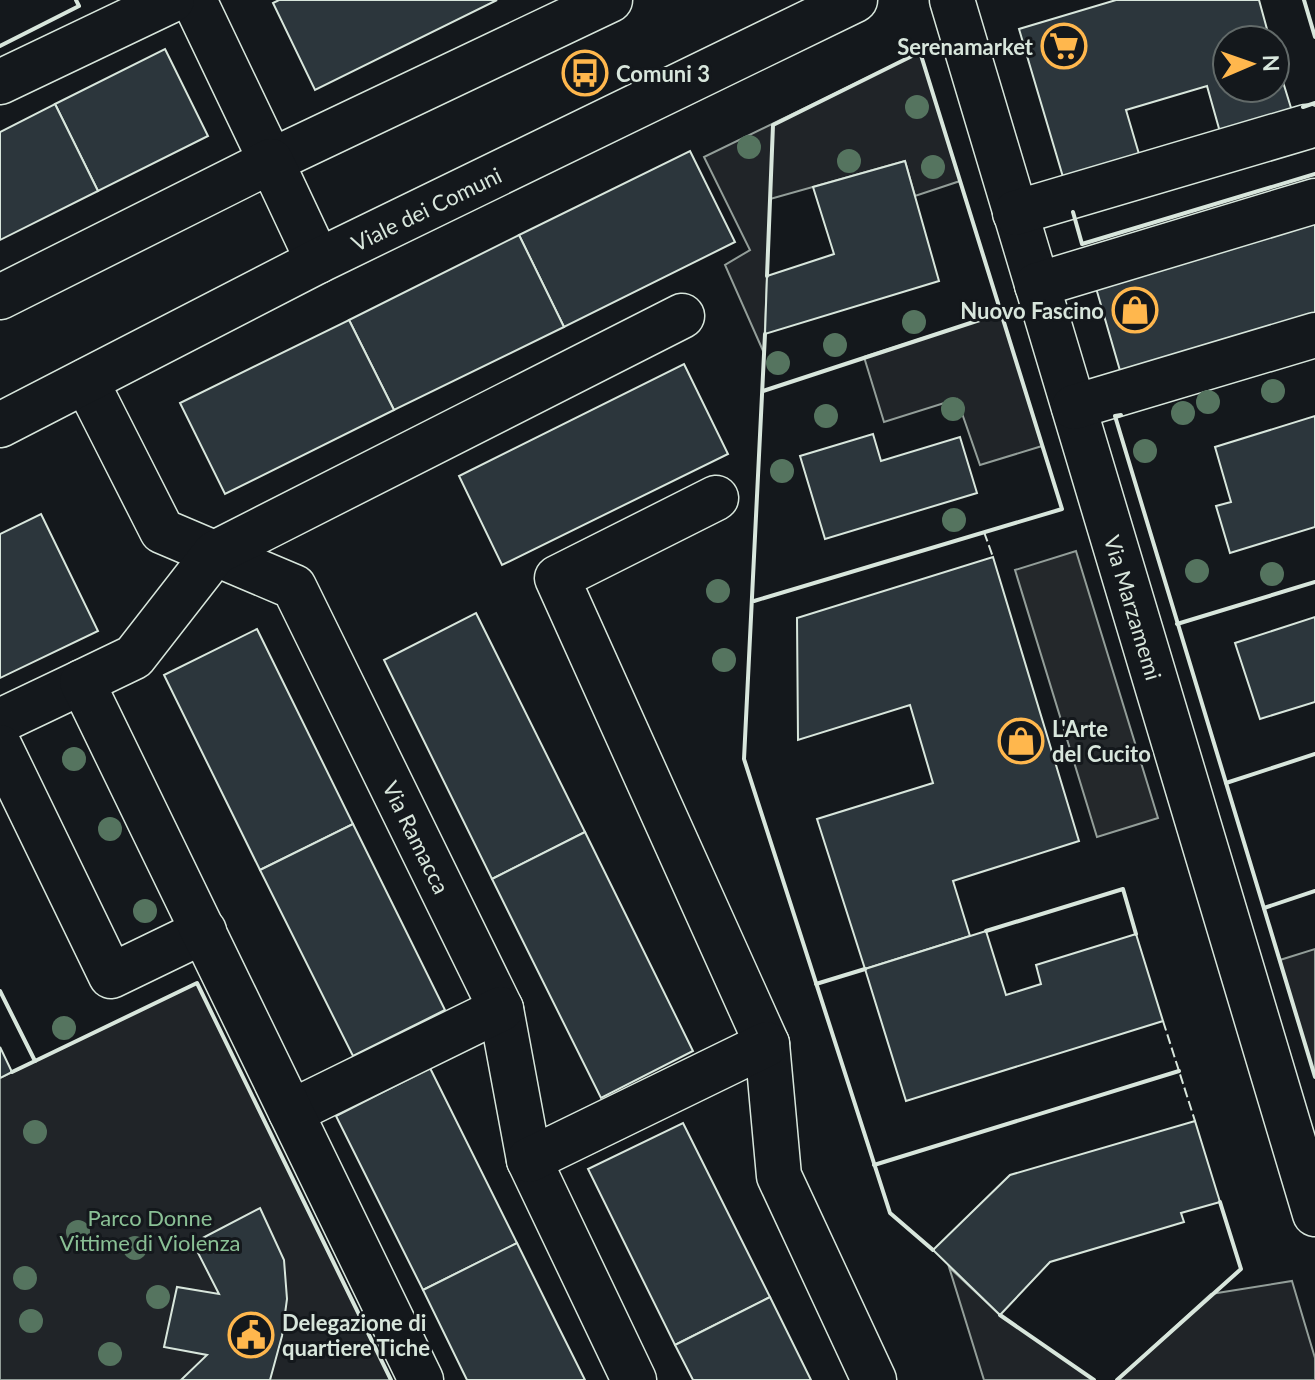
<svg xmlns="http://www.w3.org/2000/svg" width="1315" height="1380" viewBox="0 0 1315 1380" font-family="Lato,sans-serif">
<rect width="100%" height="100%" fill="#14181c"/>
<!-- green -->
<g fill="#202428" stroke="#939e99" stroke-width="2">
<path d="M920,52l40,129 -45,15 -10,-35 -135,38 -6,154 -39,-88 25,-15 -46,-93z"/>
<path d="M1001,313l41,133 -62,19 -23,-66 -73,23 -20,-65z"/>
<path d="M1315,949v121l-2,1 -33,-111z"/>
<path d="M197,983l194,397h-391v-302z"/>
<path d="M949,1267l51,48 94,65h-110z"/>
<path d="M1292,1281l23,77v22h-198l94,-86z"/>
</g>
<!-- parking -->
<path fill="#24282b" stroke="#939e99" stroke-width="2" d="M1076,551l82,267 -61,19 -82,-267z"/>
<!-- building -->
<g fill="#2c363c" stroke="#d8e6dc" stroke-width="2">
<path d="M279,0h218l-182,90 -42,-87z"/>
<path d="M1116,0h143l11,40h-43v48h48v-32l17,55 -72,21 -13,-46 -81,24 13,44 -76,23 -44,-148z"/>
<path d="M165,49l43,87 -110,55 -43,-87z"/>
<path d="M55,104l43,87 -98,49v-108z"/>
<path d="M690,151l45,91 -171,85 -45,-92z"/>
<path d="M905,161l34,120 -174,53 2,-58 67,-22 -21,-67z"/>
<path d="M1315,222v94l-194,58 -25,-86z"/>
<path d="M519,235l45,92 -170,83 -45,-90z"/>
<path d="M349,320l45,90 -169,84 -45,-91z"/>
<path d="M684,364l44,90 -226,111 -43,-89z"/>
<path d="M1315,416v111l-85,26 -14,-47 15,-4 -16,-55z"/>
<path d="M873,434l8,27 79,-24 17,56 -152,46 -25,-83z"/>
<path d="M41,514l57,117 -98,47v-144z"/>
<path d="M993,557l86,284 -126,40 17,55 -105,33 -48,-150 116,-36 -23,-78 -112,35 -1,-122z"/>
<path d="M476,613l109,219 -93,47 -108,-219z"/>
<path d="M1315,617v85l-55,17 -25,-76z"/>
<path d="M257,629l96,195 -93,46 -96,-195z"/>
<path d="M353,824l92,186 -92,46 -93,-186z"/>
<path d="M585,832l108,219 -92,47 -109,-219z"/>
<path d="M986,931l20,64 35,-11 -5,-19 100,-31 27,87 -257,80 -41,-132z"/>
<path d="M0,1047l12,25 -12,6z"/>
<path d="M430,1068l87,175 -94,47 -87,-174z"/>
<path d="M1195,1121l25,81 -39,11 3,9 -134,40 -50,53 -67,-65 77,-75z"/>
<path d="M683,1123l87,174 -95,48 -87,-176z"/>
<path d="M260,1208l24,52 3,39 -5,37 -12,44h-89l26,-25 -43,-8 13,-60 42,7 -26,-51z"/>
<path d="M517,1243l41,83 27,54h-118l-44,-90z"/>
<path d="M770,1297l41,83h-118l-18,-35z"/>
</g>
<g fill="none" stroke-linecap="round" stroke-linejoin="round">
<!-- minor casing -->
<g stroke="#d8e6dc" stroke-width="47">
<g id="minor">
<path d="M194,0l77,161 339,-161"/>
<path id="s1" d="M952,0l363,1214"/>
<path d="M0,82l172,-82"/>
<path d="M1015,213l291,-86"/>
<path d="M1037,285l278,-84"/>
<path d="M0,297l271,-136 47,100"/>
<path id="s2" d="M86,381l76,150 132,56 207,422 28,151 105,220"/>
<path d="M1074,407l241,-72"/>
<path id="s3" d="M0,425l318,-164 537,-261"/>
<path d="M716,498l-159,80 210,466 12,132 95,204"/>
<path d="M0,721l82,-39"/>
<path d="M0,747l111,229 93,-45"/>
<path d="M291,1112l210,-103"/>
<path d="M529,1160l238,-116"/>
<path d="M421,1380l-339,-698 52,-25 81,-104 467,-237"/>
</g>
</g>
<!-- minor -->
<use href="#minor" stroke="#14181c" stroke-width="44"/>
<!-- fence -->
<g stroke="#d8e6dc" stroke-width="2" stroke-dasharray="10 4" stroke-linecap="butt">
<path d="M984,532l9,25"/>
<path d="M1163,1021l32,100"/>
</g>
<!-- wall -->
<g stroke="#d8e6dc" stroke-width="4">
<path d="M1304,0l11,37"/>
<path d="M0,46l79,-40 -3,-6"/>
<path d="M1303,107l12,-4"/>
<path d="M1073,212l9,32 233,-70"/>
<path d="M765,334l-21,425 146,454 43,37"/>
<path d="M763,391l238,-78"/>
<path d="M1121,415l-6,1 200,661"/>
<path d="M754,601l308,-92 -142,-457 -147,73 -6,151"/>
<path d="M1177,624l138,-42"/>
<path d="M1226,783l89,-29"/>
<path d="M1264,908l51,-17"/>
<path d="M986,931l137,-42 13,45"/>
<path d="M816,984l49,-15"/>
<path d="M0,991l35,70 -23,11"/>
<path d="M35,1061l162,-78 194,397"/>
<path d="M874,1165l305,-94"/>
<path d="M1000,1315l94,65"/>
<path d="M1117,1380l124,-111 -21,-67"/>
</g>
</g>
<!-- trees -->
<g fill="#55745f">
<circle cx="917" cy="107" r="12"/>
<circle cx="749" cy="147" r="12"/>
<circle cx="849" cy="161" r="12"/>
<circle cx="933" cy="167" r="12"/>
<circle cx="914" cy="322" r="12"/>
<circle cx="835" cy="345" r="12"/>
<circle cx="778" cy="363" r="12"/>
<circle cx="1273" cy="391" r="12"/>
<circle cx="1208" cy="402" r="12"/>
<circle cx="953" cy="409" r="12"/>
<circle cx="1183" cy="413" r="12"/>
<circle cx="826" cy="416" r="12"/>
<circle cx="1145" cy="451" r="12"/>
<circle cx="782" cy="471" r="12"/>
<circle cx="954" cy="520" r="12"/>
<circle cx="1197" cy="571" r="12"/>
<circle cx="1272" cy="574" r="12"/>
<circle cx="718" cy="591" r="12"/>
<circle cx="724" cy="660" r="12"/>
<circle cx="74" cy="759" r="12"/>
<circle cx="110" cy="829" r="12"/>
<circle cx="145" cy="911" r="12"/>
<circle cx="64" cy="1028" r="12"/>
<circle cx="35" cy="1132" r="12"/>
<circle cx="78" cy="1232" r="12"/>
<circle cx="135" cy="1248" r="12"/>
<circle cx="25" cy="1278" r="12"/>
<circle cx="158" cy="1297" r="12"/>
<circle cx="31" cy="1321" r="12"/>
<circle cx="110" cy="1354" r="12"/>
</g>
<!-- icons -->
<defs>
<g id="supermarket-ring" transform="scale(2.3)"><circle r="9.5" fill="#14181c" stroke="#ffb74d" stroke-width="1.5"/><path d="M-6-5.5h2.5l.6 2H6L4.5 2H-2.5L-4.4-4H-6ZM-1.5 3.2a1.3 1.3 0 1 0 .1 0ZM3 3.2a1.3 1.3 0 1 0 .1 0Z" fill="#ffb74d"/></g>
<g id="bus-ring" transform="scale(2.3)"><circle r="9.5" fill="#14181c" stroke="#ffb74d" stroke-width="1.5"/><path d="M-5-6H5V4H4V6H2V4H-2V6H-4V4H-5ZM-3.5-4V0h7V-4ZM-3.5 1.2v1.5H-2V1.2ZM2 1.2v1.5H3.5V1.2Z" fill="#ffb74d"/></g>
<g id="shop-ring" transform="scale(2.3)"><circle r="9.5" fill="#14181c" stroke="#ffb74d" stroke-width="1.5"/><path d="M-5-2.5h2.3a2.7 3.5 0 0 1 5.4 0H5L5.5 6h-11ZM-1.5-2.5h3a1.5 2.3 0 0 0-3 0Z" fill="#ffb74d"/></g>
<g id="civic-ring" transform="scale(2.3)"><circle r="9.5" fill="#14181c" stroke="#ffb74d" stroke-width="1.5"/><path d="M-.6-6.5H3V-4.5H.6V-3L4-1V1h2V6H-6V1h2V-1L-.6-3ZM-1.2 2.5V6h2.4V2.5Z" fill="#ffb74d"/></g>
</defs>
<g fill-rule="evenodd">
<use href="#supermarket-ring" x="1064" y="46"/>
<use href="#bus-ring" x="585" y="73"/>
<use href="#shop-ring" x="1135" y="310"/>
<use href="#shop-ring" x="1021" y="741"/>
<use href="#civic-ring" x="251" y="1335"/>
</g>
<g text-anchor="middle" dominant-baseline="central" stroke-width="6" stroke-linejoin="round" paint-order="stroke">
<!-- poi labels -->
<g font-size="22" font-weight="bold" fill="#d8e6dc" stroke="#14181c" text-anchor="start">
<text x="1033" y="46" text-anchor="end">Serenamarket</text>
<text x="616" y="73">Comuni 3</text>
<text x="1104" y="310" text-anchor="end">Nuovo Fascino</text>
<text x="1052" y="728">L'Arte<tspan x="1052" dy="25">del Cucito</tspan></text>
<text x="282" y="1322">Delegazione di<tspan x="282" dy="25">quartiere Tiche</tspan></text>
</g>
<!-- street labels -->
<g font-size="22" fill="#d8e6dc" stroke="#14181c">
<text stroke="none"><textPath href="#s3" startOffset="478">Viale dei Comuni</textPath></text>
<text stroke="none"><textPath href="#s1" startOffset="634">Via Marzamemi</textPath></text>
<text stroke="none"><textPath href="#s2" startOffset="590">Via Ramacca</textPath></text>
</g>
<!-- park labels -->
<g font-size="22" fill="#8ac095" stroke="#14181c">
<text x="150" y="1217">Parco Donne<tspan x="150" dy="25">Vittime di Violenza</tspan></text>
</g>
</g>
<!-- north arrow -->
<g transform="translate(1251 64) rotate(88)"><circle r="38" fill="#14181c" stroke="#626a69" stroke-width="2"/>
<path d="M0-6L14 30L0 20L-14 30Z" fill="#ffb74d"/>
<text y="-12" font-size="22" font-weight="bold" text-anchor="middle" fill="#d8e6dc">N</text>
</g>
</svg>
